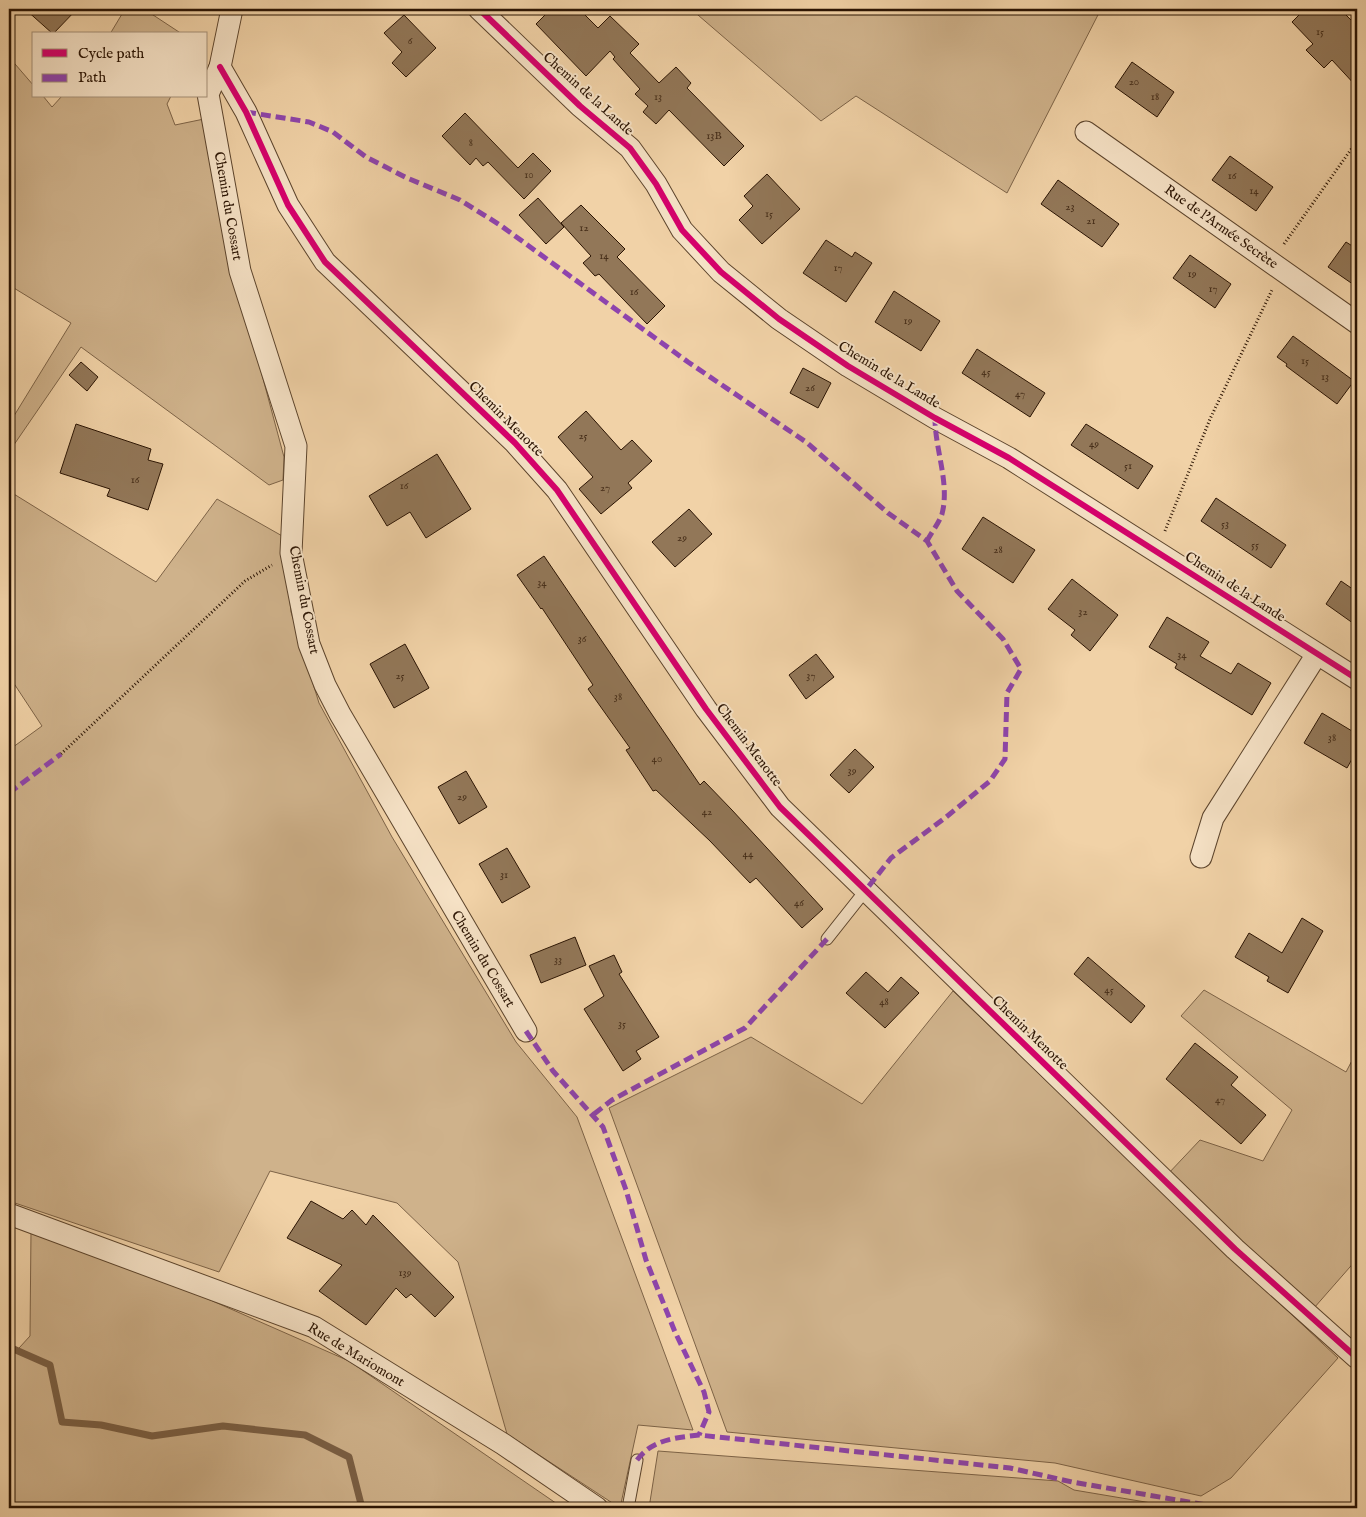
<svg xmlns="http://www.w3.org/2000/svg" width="1366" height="1517" viewBox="0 0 1366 1517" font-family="'IM FELL English',serif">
<rect width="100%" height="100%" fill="#f1d2a7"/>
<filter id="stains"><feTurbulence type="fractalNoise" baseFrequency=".004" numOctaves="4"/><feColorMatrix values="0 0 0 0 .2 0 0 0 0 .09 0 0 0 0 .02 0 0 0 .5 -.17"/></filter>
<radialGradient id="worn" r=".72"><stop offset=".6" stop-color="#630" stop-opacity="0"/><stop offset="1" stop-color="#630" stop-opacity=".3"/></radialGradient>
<!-- green -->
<g fill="#cfb28b" stroke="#7d6347">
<path d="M125,9h19l38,25h-72z"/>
<path d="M691,9h410l-94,184 -151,-97 -35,25z"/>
<path d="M9,57l25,29v10h9l9,11 10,-11h109l-4,8 8,21 29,-6 28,144 52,194 -1,23 -14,5 -188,-138 -72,105v-28l62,-101 -62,-38z"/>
<path d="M9,491l147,91 61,-83 67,38 7,75 28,91 73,134 124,205 61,75 116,313 -55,-5 -18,83 -113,-74 -49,-172 -61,-59 -127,-32 -51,101 -210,-71v-451l33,-24 -33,-50z"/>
<path d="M1204,990l142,82 11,-21v208l-43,49 -147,-133 33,-35 63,21 29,-51 -111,-94z"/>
<path d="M953,991l256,246 129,121 -107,120 -30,18 -146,-33 -328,-31 -118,-324 142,-71 111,67z"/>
<path d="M31,1231l118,42 200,88 214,147h-554v-149l21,-23z"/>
<path d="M658,1451l400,30 16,9 107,18h-532z"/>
</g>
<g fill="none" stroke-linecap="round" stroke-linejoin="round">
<!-- stream -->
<path stroke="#7a5f44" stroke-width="7" d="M9,1347l41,18 12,57 39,3 51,11 71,-10 82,9 44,22 13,51"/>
</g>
<!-- building -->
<g fill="#927758" stroke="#2b1403">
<path d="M25,9h52l-24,25z"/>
<path d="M551,9h28l19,19 12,-12 29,28 -9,9 29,30 17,-16 15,16 -4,5 57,58 -20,20 -55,-56 -13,14 -13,-12 5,-6 -13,-12 5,-5 -27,-30 2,-2 -5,-6 -24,25 -50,-52z"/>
<path d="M1305,9h35l17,17v61l-25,-27 -8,8 -18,-18 7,-6 -21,-22z"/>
<path d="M404,15l32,33 -30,29 -14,-14 10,-11 -18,-19z"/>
<path d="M1132,62l42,30 -17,25 -42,-30z"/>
<path d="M465,113l53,55 15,-15 18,18 -27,28 -36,-37 -5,4 -7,-8 -6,7 -28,-29z"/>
<path d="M1230,156l43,31 -17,24 -44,-31z"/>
<path d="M767,174l33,35 -38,35 -23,-24 14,-14 -9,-10z"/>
<path d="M1058,180l61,44 -17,23 -61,-43z"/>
<path d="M538,198l26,29 -18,17 -27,-29z"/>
<path d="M581,205l44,44 -8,8 48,49 -18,18 -48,-50 -4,2 -12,-13 8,-7 -30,-33z"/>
<path d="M826,240l26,17 3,-5 17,11 -26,39 -43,-29z"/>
<path d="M1346,242l11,7v38l-29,-20z"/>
<path d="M1190,255l41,29 -16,24 -42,-30z"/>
<path d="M894,291l46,30 -19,30 -46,-29z"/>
<path d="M1293,336l61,45 -17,23 -51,-38 1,-2 -10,-7z"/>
<path d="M977,349l68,44 -15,24 -68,-44z"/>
<path d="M81,362l17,15 -11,14 -18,-16z"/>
<path d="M803,368l28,15 -13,25 -28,-15z"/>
<path d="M586,411l35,39 11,-10 20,21 -24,22 4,5 -31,26 -22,-25 14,-12 -35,-40z"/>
<path d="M76,424l75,25 -3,11 15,4 -15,46 -41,-14 3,-7 -50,-16z"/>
<path d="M1086,424l67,42 -15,23 -67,-44z"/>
<path d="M437,454l34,55 -45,29 -16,-26 -23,14 -18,-30z"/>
<path d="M1216,498l70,47 -15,23 -70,-47z"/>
<path d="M689,509l23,25 -37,33 -23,-25z"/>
<path d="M983,517l52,33 -22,33 -51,-34z"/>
<path d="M544,556l156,229 4,-4 28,29 91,99 -21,19 -46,-50 -6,5 -40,-42 -54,-51 -3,1 -27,-41 4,-2 -42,-59 5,-4 -51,-77 -1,1 -24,-34z"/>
<path d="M1072,579l46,36 -28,36 -19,-16 4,-5 -27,-21z"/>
<path d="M1341,581l16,11v34l-31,-22z"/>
<path d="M1167,617l42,25 -9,14 31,18 7,-11 33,20 -19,32 -77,-47 2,-4 -28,-17z"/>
<path d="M405,644l24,44 -35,20 -24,-44z"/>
<path d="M816,654l18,23 -28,22 -17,-24z"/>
<path d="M1322,713l35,21v16l-10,18 -43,-25z"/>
<path d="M855,749l19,18 -25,26 -19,-18z"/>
<path d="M466,771l21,36 -28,17 -21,-37z"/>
<path d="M507,848l23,39 -28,16 -23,-39z"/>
<path d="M1302,918l21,13 -35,62 -21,-12 2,-4 -34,-20 14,-24 33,20z"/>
<path d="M575,937l11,28 -45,18 -11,-28z"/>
<path d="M614,955l8,17 -3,2 40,63 -23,14 5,8 -18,12 -39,-62 20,-13 -15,-30z"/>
<path d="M1088,957l57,49 -14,17 -57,-49z"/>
<path d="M866,972l22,20 13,-15 18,16 -34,35 -39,-35z"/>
<path d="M1195,1043l43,34 -7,8 35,30 -25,29 -75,-65z"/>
<path d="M311,1201l32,18 9,-9 14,15 7,-10 81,82 -19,20 -24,-23 -5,4 -10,-10 -30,37 -47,-34 23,-26 -55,-27z"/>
</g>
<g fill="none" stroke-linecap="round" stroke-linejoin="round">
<!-- lane casing -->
<g stroke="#5c442c" stroke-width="13">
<g id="lane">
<path d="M827,939l38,-48"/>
<path d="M628,1508l9,-48"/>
</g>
</g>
<!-- street casing -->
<g stroke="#5c442c" stroke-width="23">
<g id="street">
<path d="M232,9l-12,58 -12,27 32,177 56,175 -5,107 18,91 16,41 15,29 186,317"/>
<path d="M479,9l101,97 50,42 26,36 26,46 39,42 58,47 69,47 87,52 74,40 348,221"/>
<path d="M220,67l26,45 42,93 37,57 190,181 42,47 149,219 74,98 455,442 122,109"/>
<path d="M1086,132l271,191"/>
<path d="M1201,857l12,-39 104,-164"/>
<path d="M9,1214l305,113 189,117 94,64"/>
</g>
</g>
<!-- path -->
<g stroke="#2b1403" stroke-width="3" stroke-dasharray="1 2.5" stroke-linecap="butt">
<path d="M1284,244l73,-103"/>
<path d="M1165,531l45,-112 62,-129"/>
<path d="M61,754l184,-173 27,-16"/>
</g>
<!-- lane -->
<use href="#lane" stroke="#f6e2c6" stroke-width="11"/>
<!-- street -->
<use href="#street" stroke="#f6e2c6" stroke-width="21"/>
<!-- quiet -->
<g stroke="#8e44ad" stroke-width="5" stroke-dasharray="10 5" stroke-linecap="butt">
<path d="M246,112l63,10 24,10 33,25 41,21 53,22 40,25 188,137 118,80 82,71 39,28 30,50 46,48 18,30 -14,24 -2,66 -15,22 -45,37 -54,40 -26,33"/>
<path d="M927,541c4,-8 12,-18 15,-27 8,-31 -7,-64 -7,-96"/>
<path d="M9,793l52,-39"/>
<path d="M526,1031l27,40 50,56 23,63 20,70 29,72 29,60 5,20 -10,23"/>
<path d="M594,1114l18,-14 133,-72 82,-89"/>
<path d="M637,1460c16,-21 38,-22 62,-25l311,33 62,14 152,26"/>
</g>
<!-- cycleway casing -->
<g stroke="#f6e2c6" stroke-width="9">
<g id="cycleway">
<path d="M479,9l101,97 50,42 26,36 26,46 39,42 58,47 69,47 87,52 74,40 348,221"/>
<path d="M220,67l26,45 42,93 37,57 190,181 42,47 149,219 74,98 455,442 122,109"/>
</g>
</g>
<!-- cycleway -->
<use href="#cycleway" stroke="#d6006c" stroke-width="6"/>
</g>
<g text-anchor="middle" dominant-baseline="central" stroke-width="4" stroke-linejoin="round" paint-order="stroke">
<!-- number labels -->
<g font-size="11" fill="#452d18">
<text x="1320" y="32">15</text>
<text x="410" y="41">6</text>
<text x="1134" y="82">20</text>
<text x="658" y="97">13</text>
<text x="1155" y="97">18</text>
<text x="714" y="136">13B</text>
<text x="471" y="143">8</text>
<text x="529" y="175">10</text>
<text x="1232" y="176">16</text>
<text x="1254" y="191">14</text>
<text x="1070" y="207">23</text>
<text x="769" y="214">15</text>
<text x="1091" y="221">21</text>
<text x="584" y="228">12</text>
<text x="604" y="256">14</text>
<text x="838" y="268">17</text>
<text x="1192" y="274">19</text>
<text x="1213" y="289">17</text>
<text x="634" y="292">16</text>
<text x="908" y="321">19</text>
<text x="1305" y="361">15</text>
<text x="986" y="372">45</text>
<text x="1325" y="377">13</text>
<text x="810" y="388">26</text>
<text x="1020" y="394">47</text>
<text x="583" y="436">25</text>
<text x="1094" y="444">49</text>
<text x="1128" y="466">51</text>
<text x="135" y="480">16</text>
<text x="404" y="486">16</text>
<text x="605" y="488">27</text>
<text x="1225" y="524">53</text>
<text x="682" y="538">29</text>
<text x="1255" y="545">55</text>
<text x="998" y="550">28</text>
<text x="542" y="583">34</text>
<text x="1083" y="612">32</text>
<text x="582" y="639">36</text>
<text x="1182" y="655">34</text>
<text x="400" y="676">25</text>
<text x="811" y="676">37</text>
<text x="618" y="697">38</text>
<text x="1332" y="738">38</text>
<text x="657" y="759">40</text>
<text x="852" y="771">39</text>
<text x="462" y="797">29</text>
<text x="707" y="812">42</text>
<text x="748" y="854">44</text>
<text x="504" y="875">31</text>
<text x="799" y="903">46</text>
<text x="558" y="960">33</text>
<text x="1109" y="990">45</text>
<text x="884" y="1002">48</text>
<text x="622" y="1024">35</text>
<text x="1220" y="1100">47</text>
<text x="405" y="1273">139</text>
</g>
<!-- street labels -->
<g font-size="14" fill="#2b1403" stroke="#f6e2c6">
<text transform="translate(588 94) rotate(42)">Chemin de la Lande</text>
<text transform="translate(228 206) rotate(80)">Chemin du Cossart</text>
<text transform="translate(1221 227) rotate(35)">Rue de l'Armée Secrète</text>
<text transform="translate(889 375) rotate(31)">Chemin de la Lande</text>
<text transform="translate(506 419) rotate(45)">Chemin Menotte</text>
<text transform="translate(1235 587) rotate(33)">Chemin de la Lande</text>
<text transform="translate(304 600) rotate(79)">Chemin du Cossart</text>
<text transform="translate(749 745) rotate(53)">Chemin Menotte</text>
<text transform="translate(483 959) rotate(59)">Chemin du Cossart</text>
<text transform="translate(1030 1033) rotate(44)">Chemin Menotte</text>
<text transform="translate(356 1355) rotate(31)">Rue de Mariomont</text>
</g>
</g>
<!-- margin -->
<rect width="1366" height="1517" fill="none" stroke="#f1d2a7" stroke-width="30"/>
<rect x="10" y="10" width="1346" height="1497" fill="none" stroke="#2b1403" stroke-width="2.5"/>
<rect x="15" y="15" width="1336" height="1487" fill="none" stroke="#2b1403"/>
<!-- legend -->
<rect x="32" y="32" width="175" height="65" fill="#f6e2c6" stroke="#a59078"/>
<rect x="42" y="49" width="25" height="8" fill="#d6006c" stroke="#a59078"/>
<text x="78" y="58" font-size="15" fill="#2b1403">Cycle path</text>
<rect x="42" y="74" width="25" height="8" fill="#8e44ad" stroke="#a59078"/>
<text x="78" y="82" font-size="15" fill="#2b1403">Path</text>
<rect width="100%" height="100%" filter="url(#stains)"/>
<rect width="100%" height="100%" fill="url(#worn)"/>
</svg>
